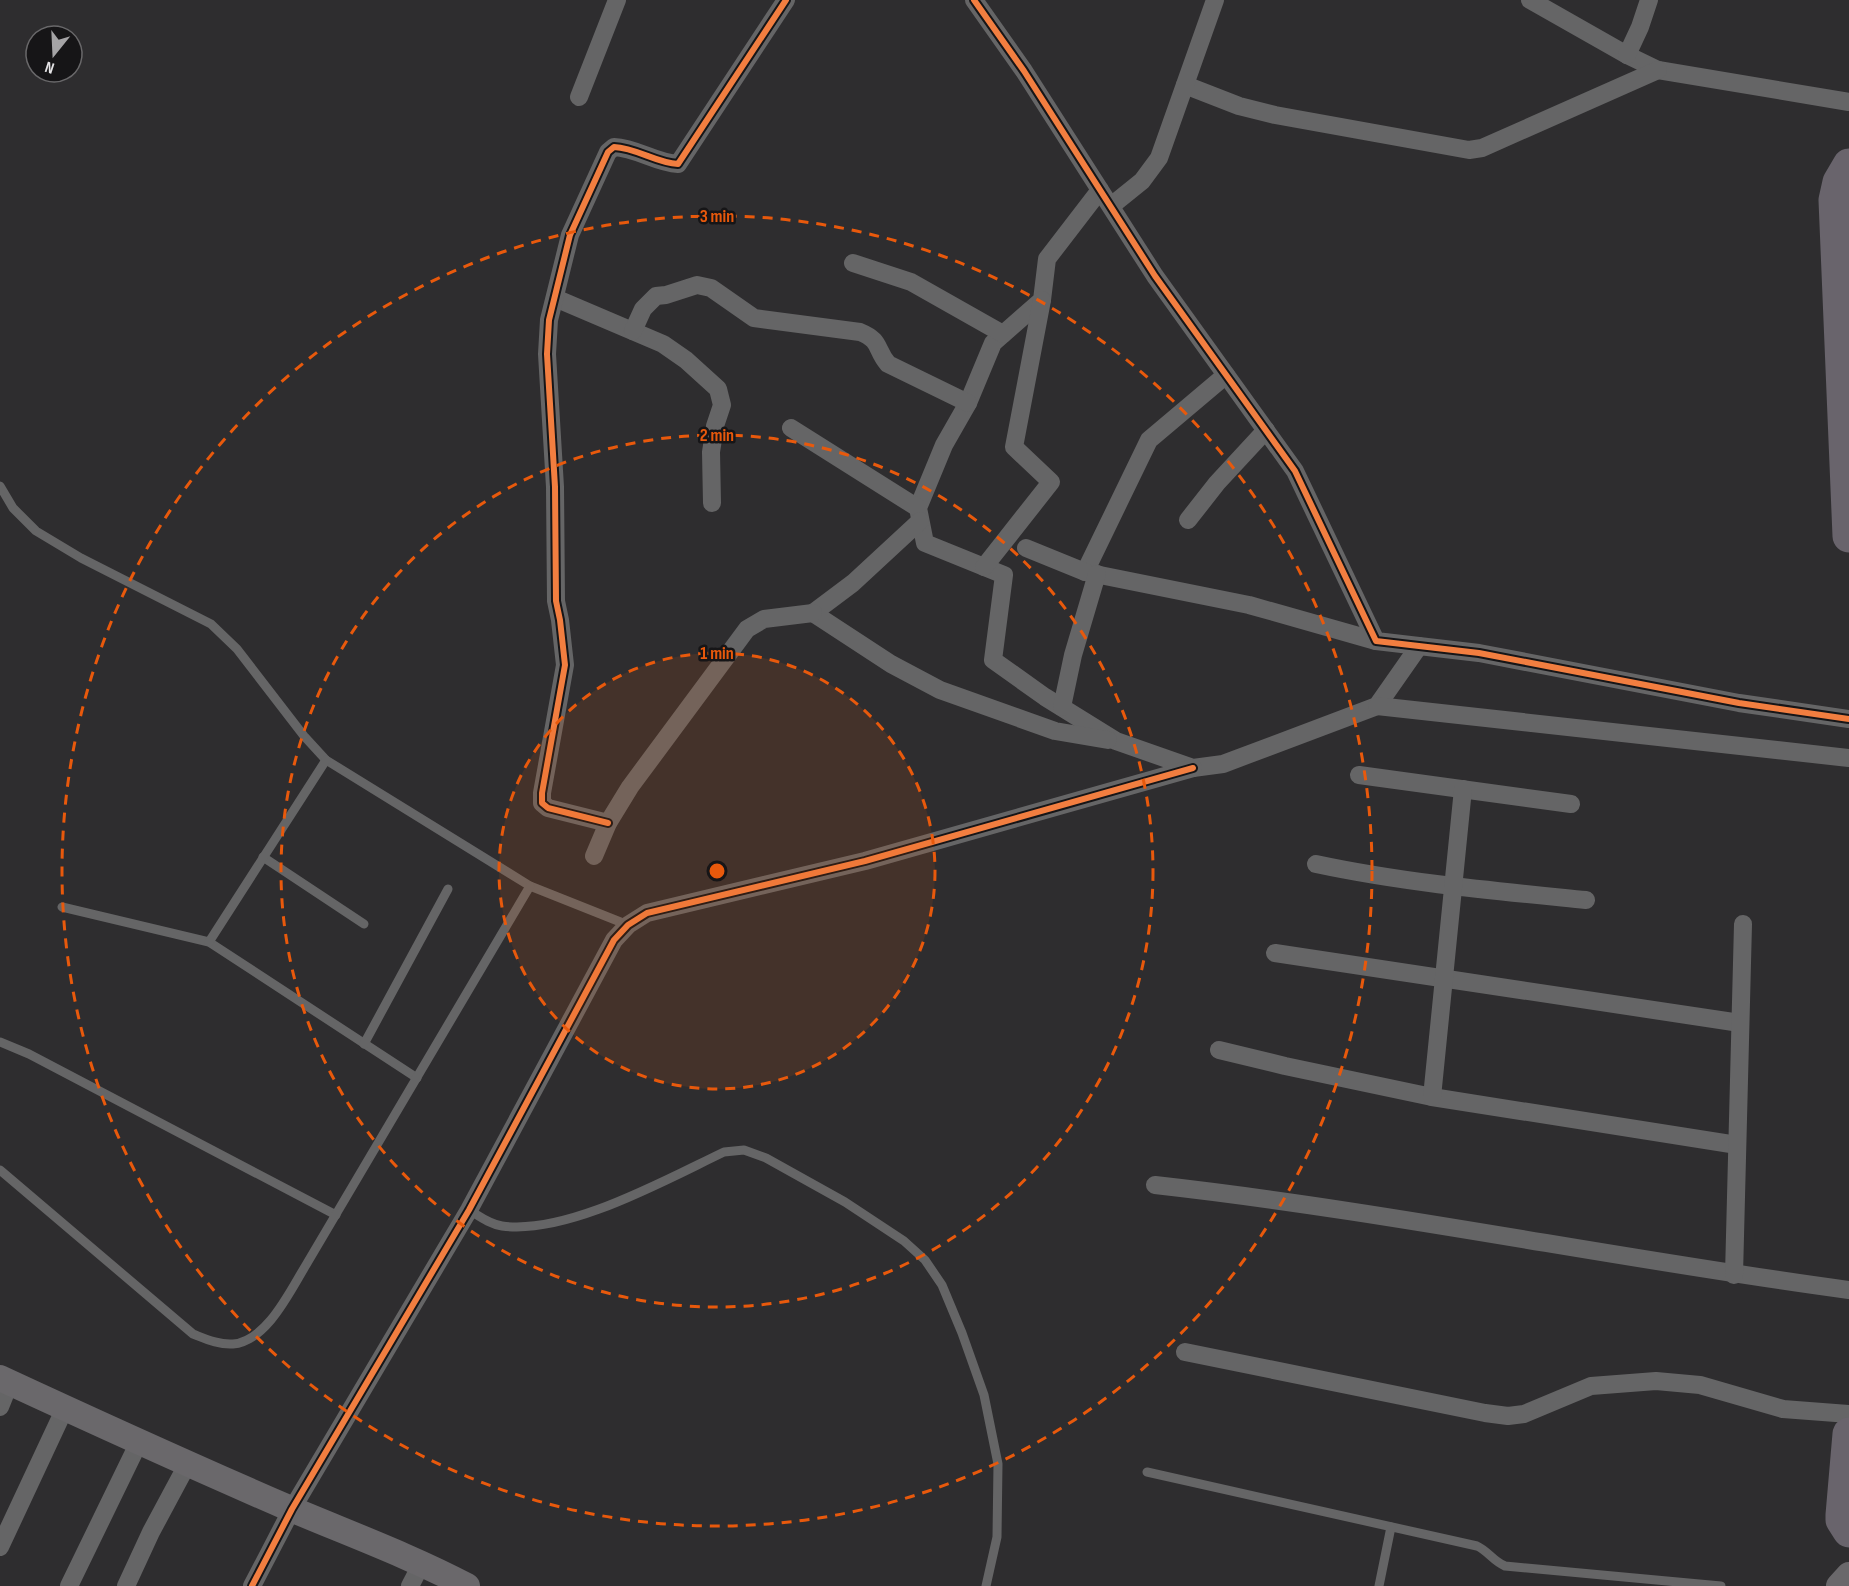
<svg xmlns="http://www.w3.org/2000/svg" width="1849" height="1586" viewBox="0 0 1849 1586" font-family="'Sofia Sans Condensed',sans-serif">
<rect width="100%" height="100%" fill="#2e2d2f"/>
<g fill="none" stroke-linecap="round" stroke-linejoin="round">
<!-- lane -->
<g stroke="#656566" stroke-width="9">
<path d="M0,486l13,22 23,23 45,27 130,66 26,25 67,87 22,24 204,126 98,39"/>
<path d="M263,857l101,67"/>
<path d="M62,907l147,35 208,136"/>
<path d="M209,942l117,-182"/>
<path d="M0,1042l29,12 307,161"/>
<path d="M364,1044l84,-155"/>
<path d="M0,1170l193,164c13,5 26,11 40,10 34,-3 57,-53 73,-79l224,-379"/>
<path d="M469,1210c10,6 20,14 33,16 65,9 163,-46 222,-74l20,-2 22,8 79,44 59,39 21,19 17,25 20,48 22,62 14,69 -1,73 -11,49"/>
<path d="M1147,1472l330,74c11,5 16,15 28,20l216,20"/>
<path d="M1379,1586l12,-59"/>
</g>
<!-- street -->
<g stroke="#656566" stroke-width="18">
<path d="M974,0l50,71 131,205 140,195 81,170 103,12 260,50 110,16"/>
<path d="M1530,0l97,55 31,15 191,32"/>
<path d="M1627,55l13,-28 9,-27"/>
<path d="M1185,85l54,21 36,9 194,35 13,-2 176,-78"/>
<path d="M579,97l38,-97"/>
<path d="M1100,190l-53,69 -5,41 -49,43 -25,60 -24,42 -26,63 7,35 79,32 -11,85 52,37 71,44 77,27 30,-4 154,-58 42,-60"/>
<path d="M1111,206l31,-25 17,-23 56,-158"/>
<path d="M853,263l58,19 92,52"/>
<path d="M555,298l108,46 23,16 32,29 4,16 -7,21 -4,26 1,51"/>
<path d="M633,331l10,-22 13,-13 10,-1 31,-10 14,3 43,30 106,14c22,9 15,17 28,32l80,39"/>
<path d="M1226,375l-77,65 -64,132 164,33 127,36"/>
<path d="M791,428l127,80"/>
<path d="M1188,520l29,-37 49,-53"/>
<path d="M920,521l-67,62 -40,30 78,51 49,26 115,41 53,9"/>
<path d="M1026,548l59,24"/>
<path d="M984,567l67,-85 -37,-35 28,-147"/>
<path d="M1377,706l472,52"/>
<path d="M1062,707l11,-52 24,-81"/>
<path d="M1359,775l212,29"/>
<path d="M608,823l-60,-15 -6,-5v-10l23,-128 -5,-45 -4,-19 -1,-114 -8,-133 2,-34 21,-85 38,-83 6,-5c23,1 42,16 64,17l108,-164"/>
<path d="M594,856l14,-33 22,-36 117,-158 17,-10 49,-6"/>
<path d="M1316,864c89,19 180,27 270,36"/>
<path d="M1275,953l465,70"/>
<path d="M1219,1050l66,16 147,31 305,48"/>
<path d="M1432,1097l31,-308"/>
<path d="M1155,1185c232,26 462,74 694,105"/>
<path d="M1734,1275l9,-351"/>
<path d="M1185,1352l300,61 23,3 16,-2 67,-28 65,-5 44,4 83,24 66,5"/>
<path d="M0,1407l10,-25"/>
<path d="M0,1547l65,-139"/>
<path d="M69,1586l70,-144"/>
<path d="M126,1586l25,-54 37,-69"/>
<path d="M252,1586l40,-77 177,-299 145,-270 14,-15 19,-12 218,-52 328,-93"/>
<path d="M410,1586l12,-23"/>
</g>
<!-- secondary -->
<g stroke="#6a686b" stroke-width="26">
<path d="M0,1378c97,45 194,89 291,131 59,25 119,47 176,77"/>
<path d="M1839,1586l10,-11"/>
</g>
<!-- highway -->
<g stroke="#69646c" stroke-width="33">
<path d="M1849,165l-10,17 -4,18 14,336"/>
<path d="M1849,1434l-7,81v5l7,11"/>
</g>
<!-- cycleway casing -->
<g stroke="#161517" stroke-width="10">
<g id="cycleway">
<path d="M974,0l50,71 131,205 140,195 81,170 103,12 260,50 110,16"/>
<path d="M608,823l-60,-15 -6,-5v-10l23,-128 -5,-45 -4,-19 -1,-114 -8,-133 2,-34 21,-85 38,-83 6,-5c23,1 42,16 64,17l108,-164"/>
<path d="M252,1586l40,-77 177,-299 145,-270 14,-15 19,-12 218,-52 328,-93"/>
</g>
</g>
<!-- cycleway -->
<use href="#cycleway" stroke="#f27e40" stroke-width="6"/>
</g>
<!-- distance rings -->
<circle cx="717" cy="871" r="218" fill="#e8590c" fill-opacity=".12"/>
<g fill="none" stroke="#e8590c" stroke-width="3" stroke-dasharray="10 8">
<circle cx="717" cy="871" r="218"/>
<circle cx="717" cy="871" r="436"/>
<circle cx="717" cy="871" r="655"/>
</g>
<circle cx="717" cy="871" r="9" fill="#e8590c" stroke="#161517" stroke-width="3"/>
<g font-size="18" text-anchor="middle" font-weight="bold" fill="#e8590c" stroke="#161517" stroke-width="5" stroke-linejoin="round" paint-order="stroke">
<text x="717" y="222">3 min</text>
<text x="717" y="441">2 min</text>
<text x="717" y="659">1 min</text>
</g>
<!-- north arrow -->
<g transform="translate(54 54) rotate(198)"><circle r="28" fill="#161517" stroke="#69686a" stroke-width="1.5"/>
<path d="M0-4.5L10 22L0 15L-10 22Z" fill="#a5a4a6"/>
<text y="-9" font-size="16" font-weight="bold" text-anchor="middle" fill="#e5e4e6">N</text>
</g>
</svg>
